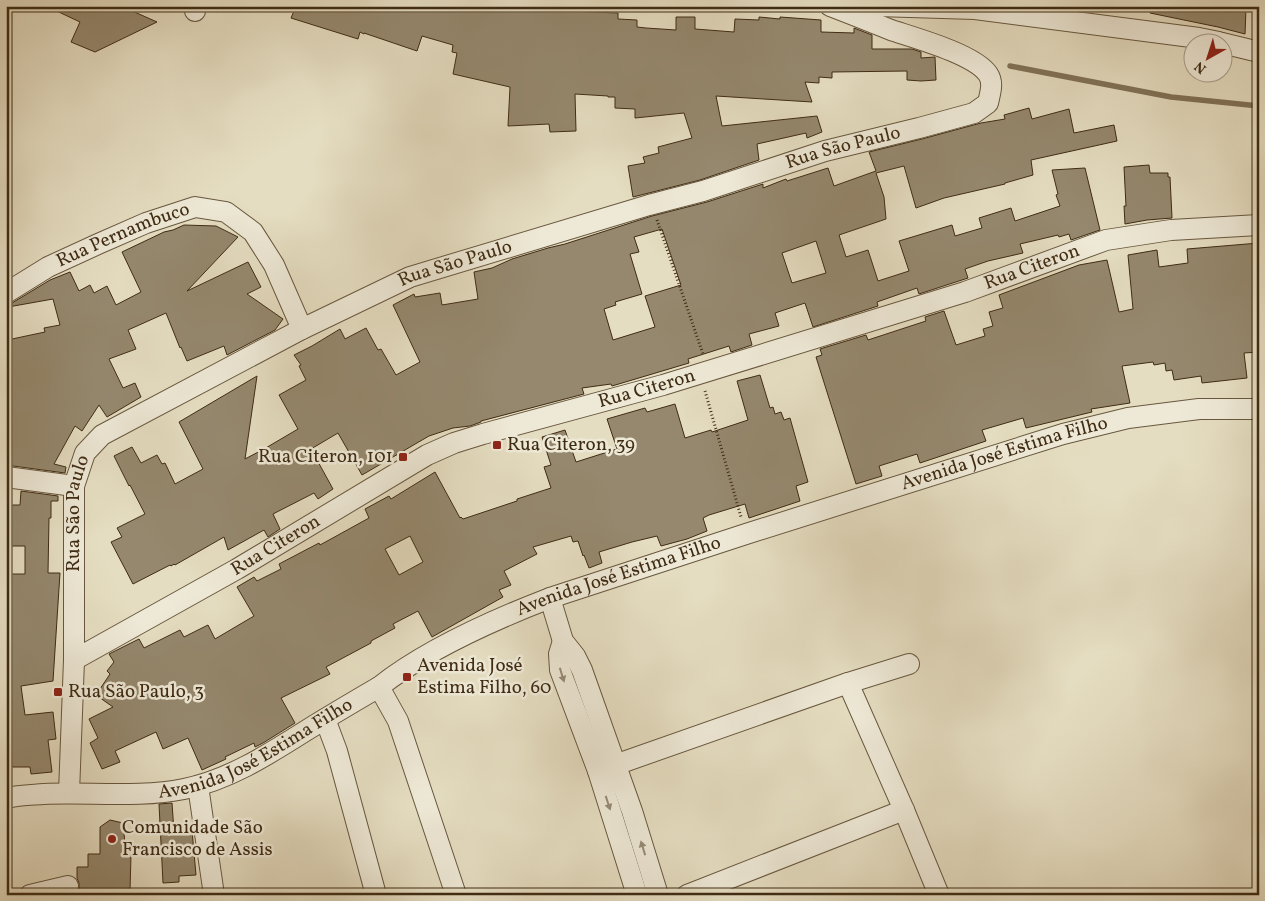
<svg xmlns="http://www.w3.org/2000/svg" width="1265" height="901" viewBox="0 0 1265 901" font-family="Vollkorn,serif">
<rect width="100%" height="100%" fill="#e5ddc1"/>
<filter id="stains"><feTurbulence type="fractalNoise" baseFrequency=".004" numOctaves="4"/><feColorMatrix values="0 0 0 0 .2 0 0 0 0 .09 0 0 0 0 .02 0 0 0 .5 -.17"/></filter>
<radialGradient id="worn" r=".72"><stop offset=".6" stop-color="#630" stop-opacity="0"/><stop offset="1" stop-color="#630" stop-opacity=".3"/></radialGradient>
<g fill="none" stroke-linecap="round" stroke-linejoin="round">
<!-- stream -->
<path stroke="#817258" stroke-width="5.5" d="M1010,66l161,31 88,9"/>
</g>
<!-- building -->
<g fill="#95886e" stroke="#3f2c14" fill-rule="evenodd">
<path d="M46,6h75l36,16 -62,30 -24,-10 9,-20z"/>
<path d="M296,6h225l26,4 71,3v6l19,1v7l9,1 30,2v-13h19v12l39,3 1,-13 24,1v-3l21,2v-2l41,3v12l33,1v-5l18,7v14h40l9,3v6l14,-1 1,23 -15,1 -14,-1v-9l-75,1v6l-13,-1v6l-14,-1 7,20 -96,-6 6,30 95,-10 5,16 -15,6 -1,-5 -49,11 2,16 -59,20 -67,17 -5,-31 17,-3 -2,-6 16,-4 -1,-6 34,-9 -8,-25 -49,5v-9l-20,-1v-11h-7v-1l-33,-2 1,37 -26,1 -1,-8 -41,2 2,-39 -57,-13 4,-21 -5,-1 1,-7 -31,-9 -5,15 -53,-18v1l-4,-2 -2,7 -67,-21z"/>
<path d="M1151,6h89l6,2 -1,26 -27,-7 -68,-14z"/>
<path d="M1029,108l3,11 37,-10 5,24 40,-8 3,16 -86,19 2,15 -28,8v1l-61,14 -28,10 -12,-42 -28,7 8,24 2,22 -47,16 7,22 22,-7 10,31 31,-10 -10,-30 53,-16 3,11 27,-8 -3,-10 32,-10 4,13 45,-15 -4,-11 2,-1 -6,-24 33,-2 15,62 -29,10 -2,-6 -10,3 -1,-2 -38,9 3,9 -35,8 -23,8 3,9 -49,16 -2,-6 -40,14 1,4 -65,21 -8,-24 -30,10 4,13 -30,8 3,11 -21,7 -2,-6 -41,13 1,4 -77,23 -1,-2 -29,4 2,6 -103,27v1l-11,4 -17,2 -24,8 -67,39 -24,-42 -27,16 22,40 -15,10 -4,-6 -41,21 7,15 -12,8 -4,-7 -36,20 -4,-13 -49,28 -1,-1 -3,2 -1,-1 -37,19 -22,-42 11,-5 -5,-9 28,-14 -15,-29 -1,1 -15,-30 18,-9 9,16 16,-8 5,9 3,-1 10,21 28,-15 -24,-47 78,-46 -12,83 19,-10 34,-20 -19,-34 27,-15 -7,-14 2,-1 -7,-10 18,-9 28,-17 5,10 21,-11 12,22 3,-1 15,26 24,-13 -27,-57 21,-11 1,3 25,-4 2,12 36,-6 -4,-27 18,-4 20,-9 36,-11 17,-4 87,-28 55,-14 56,-18v4l23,-9 1,2 41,-13 6,18 42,-15 -7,-19 53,-13 59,-16 24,-4 -1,-4zM662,229l19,56 -36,11 10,31 -42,13 -9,-31 12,-4 -1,-3 27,-8 -12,-40 9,-2 -5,-15zM816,241l10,32 -34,10 -10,-30z"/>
<path d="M1149,165l1,8h18v4h2l2,41 -25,2 -22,4 -1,-18h2l-2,-39z"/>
<path d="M184,225l32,1 22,11 -51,54 61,-29 13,25 -14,7 36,25 -8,11 -48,25 -3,-9 -37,15 -6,-14 -1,1 -14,-35 -38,17 8,19 -27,10 14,29 12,-5 6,14 -34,20 -8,-12 -17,26 -7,-5 -21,38 12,3 -1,6 -59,-8 2,-13 -2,-1v-111l5,6 1,-7 33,-7 -1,-4 16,-3 -7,-26 -45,8 -1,-2 5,-2 38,-23 20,-8 9,19 11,-6 4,8 13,-7 9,19 25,-13 -19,-40 42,-20 9,-2z"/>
<path d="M1259,243v109l-15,1 3,25 -45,5 -1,-7 -27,4 -2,-10 -6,1 -1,-8 -11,2 -1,-3 -31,4 8,37 -39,6 1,3 -66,16 -3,-10 -41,12 4,11 -66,22 -3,-9 -38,12 3,10 -26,8 -40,-127 6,-2 -2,-6 46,-14 2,5 58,-19 -1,-4 19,-6 12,34 29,-9 -2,-7 10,-3 -4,-14 14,-4 -4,-13 80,-30 28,-5 12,52 14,-3 -5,-54 29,-5 2,17 29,-4 -1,-14z"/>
<path d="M760,375l10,33 3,-1 2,7 6,-2 3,8 6,-2 18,64 -12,4 4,15 -51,17 -4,-14 -36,11 -6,3 4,13 -20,8 -26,7 -4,-10 -25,6 -33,10 3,11 -13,5 -5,-13 -1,1 -5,-15 -5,1 -2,-6 -38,11 4,7 -33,17 7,14 -12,5 4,7 -71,40 -14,-26 -25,13 2,4 -24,13v2l-45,24 4,7 -49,24 14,25 -32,20 -8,4 -1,-4 -29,14 1,2 -24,11 -14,-32 -25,11 -7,-17 -41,19 5,11 -18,7 -12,-26 8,-5 -9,-19 24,-12 -17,-12 14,-21 -3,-3 7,-9 -5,-8 30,-15 5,9 36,-18 4,7 24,-12 7,14 39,-23 -17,-29 17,-10 3,4 24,-12 -2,-5 40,-21 1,2 49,-27 -4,-9 24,-13 2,3 44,-27 25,46 1,-1 2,2 54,-18v-2l34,-11 -7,-21 7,-2 -9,-28 23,-7 11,32 41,-13 -10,-30 38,-11 2,4 28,-8 10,34 26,-8 1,2 36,-12 -11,-39zM410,536l13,26 -24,13 -14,-26z"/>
<path d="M21,491l37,5v5h-7v17h-2l-1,55h12l-7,108 -32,5 4,29 28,-3 3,27 -8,1 4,32 -21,2 -1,-7h-24v-193h19v-28h-19v-41h14z"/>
<path d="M172,803l2,29 18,-2 4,45 -17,1v6l-16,1 -4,-79z"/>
<path d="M110,820l13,3 3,32h5l-1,36 -13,-1 -1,5h-35v-5h-2v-7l-2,-5v-11h11v-13h12v-27z"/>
</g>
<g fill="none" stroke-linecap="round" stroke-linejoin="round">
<!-- minor casing -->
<g stroke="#68583f" stroke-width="22">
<g id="minor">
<path d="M877,6l98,3 224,29 20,4"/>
<path d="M195,11v-5"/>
<path d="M1222,43l37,9"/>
<path id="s1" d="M6,293l42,-26 50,-23 48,-21 49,-16 31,5 27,20 21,33 28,64"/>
<path d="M6,477l68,9"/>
<path d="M550,598l13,43 12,15 7,14 50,141 26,84"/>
<path d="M563,641l-4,13 1,16 38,101 39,124"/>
<path id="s2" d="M74,660l163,-91 190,-114 27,-12 29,-9 180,-49 302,-93 141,-52 65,-10 88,-5"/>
<path d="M848,683l56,127 35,85"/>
<path d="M379,687l19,34 58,174"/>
<path d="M325,719l12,32 39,144"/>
<path d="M598,771l250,-88 61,-19"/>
<path d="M198,786l16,109"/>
<path id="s3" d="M69,793l5,-133v-174l11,-33 17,-18 200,-106 108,-52 239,-72 54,-14 122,-40 94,-23 55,-15 14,-10c2,-10 6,-20 0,-29 -14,-20 -73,-36 -97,-44 -20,-8 -40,-16 -61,-24"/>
<path id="s4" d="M6,798c13,-3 25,-3 38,-4 45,-2 97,4 140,-5 45,-9 85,-35 123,-59 24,-15 48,-29 72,-43 48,-38 114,-67 171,-89l196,-64 317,-100 65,-16 71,-9h60"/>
<path d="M30,895l38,-9"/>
<path d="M687,895l217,-85"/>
</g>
</g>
<!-- path -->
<g stroke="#3f2c14" stroke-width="3" stroke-dasharray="1 2.5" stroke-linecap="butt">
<path d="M657,220l46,134"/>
<path d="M705,391l36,126"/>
</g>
<!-- minor -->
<use href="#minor" stroke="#eee9d7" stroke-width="20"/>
</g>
<!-- one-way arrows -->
<defs><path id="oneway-solid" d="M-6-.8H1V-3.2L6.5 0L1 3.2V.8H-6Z" transform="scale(1.25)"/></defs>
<g fill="#968a76">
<use href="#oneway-solid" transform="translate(562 675) rotate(73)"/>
<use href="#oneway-solid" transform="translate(608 803) rotate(72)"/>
<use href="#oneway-solid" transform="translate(643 848) rotate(-107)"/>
</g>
<!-- markers -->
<g fill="#8f2418" stroke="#eee9d7" stroke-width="2">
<rect x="492" y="440" width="10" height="10" rx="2.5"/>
<rect x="398" y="452" width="10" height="10" rx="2.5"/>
<rect x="402" y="672" width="10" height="10" rx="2.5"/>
<rect x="53" y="687" width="10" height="10" rx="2.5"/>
<circle cx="112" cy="839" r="5"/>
</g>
<g text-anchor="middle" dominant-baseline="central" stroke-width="5" stroke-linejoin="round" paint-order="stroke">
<!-- street labels -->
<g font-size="19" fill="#3f2c14" stroke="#eee9d7">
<text stroke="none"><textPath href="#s3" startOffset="1165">Rua São Paulo</textPath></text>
<text stroke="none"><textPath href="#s1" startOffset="131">Rua Pernambuco</textPath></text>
<text stroke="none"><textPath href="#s3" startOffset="760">Rua São Paulo</textPath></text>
<text stroke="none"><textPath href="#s2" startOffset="1042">Rua Citeron</textPath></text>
<text stroke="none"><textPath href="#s2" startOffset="638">Rua Citeron</textPath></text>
<text stroke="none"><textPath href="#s4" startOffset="1070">Avenida José Estima Filho</textPath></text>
<text stroke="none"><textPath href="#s3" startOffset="280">Rua São Paulo</textPath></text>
<text stroke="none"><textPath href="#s2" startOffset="232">Rua Citeron</textPath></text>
<text stroke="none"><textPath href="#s4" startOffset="665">Avenida José Estima Filho</textPath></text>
<text stroke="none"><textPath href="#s4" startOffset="260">Avenida José Estima Filho</textPath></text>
</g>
<!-- poi labels -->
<g font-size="19" fill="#3f2c14" stroke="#eee9d7" text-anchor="start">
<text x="507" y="445">Rua Citeron, 39</text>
<text x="393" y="457" text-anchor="end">Rua Citeron, 101</text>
<text x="417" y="666">Avenida José<tspan x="417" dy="22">Estima Filho, 60</tspan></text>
<text x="68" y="692">Rua São Paulo, 3</text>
<text x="122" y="828">Comunidade São<tspan x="122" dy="22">Francisco de Assis</tspan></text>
</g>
</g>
<!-- margin -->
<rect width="1265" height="901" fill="none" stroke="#e5ddc1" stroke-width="25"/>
<rect x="8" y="8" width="1250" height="886" fill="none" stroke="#3f2c14" stroke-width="2.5"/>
<rect x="12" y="12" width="1240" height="876" fill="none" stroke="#3f2c14"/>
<!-- north arrow -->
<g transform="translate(1208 58) rotate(219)"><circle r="24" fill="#eee9d7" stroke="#a89d89"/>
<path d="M0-4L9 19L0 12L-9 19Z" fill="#8f2418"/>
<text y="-8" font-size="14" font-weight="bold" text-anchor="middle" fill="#3f2c14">N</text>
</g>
<rect width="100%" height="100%" filter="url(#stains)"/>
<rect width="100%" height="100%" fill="url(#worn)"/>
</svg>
